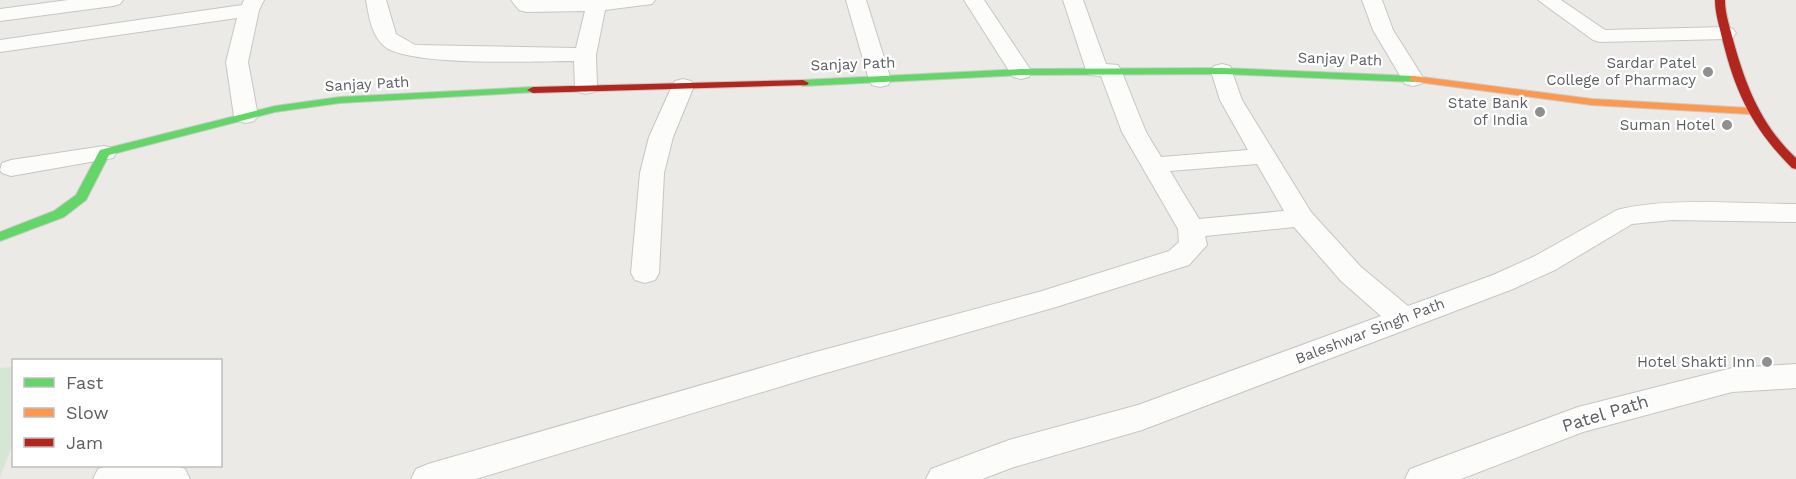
<svg xmlns="http://www.w3.org/2000/svg" width="1796" height="479" viewBox="0 0 1796 479" font-family="'Work Sans',sans-serif">
<rect width="100%" height="100%" fill="#ebeae7"/>
<!-- green -->
<path fill="#d6e6d4" d="M13,367v77l-13,33v-109z"/>
<g fill="none" stroke-linecap="round" stroke-linejoin="round">
<!-- street casing -->
<g stroke="#c6c6c6" stroke-width="2">
<g id="street">
<path d="M68,0h55l-3,4 -7,2 -113,15v-12z"/>
<path d="M244,0h20l-5,10 -11,52 10,54 -4,5 -8,2 -8,-2 -4,-5 -8,-54 11,-44 -237,34v-12l242,-35z"/>
<path d="M366,0h20l10,34 19,11 161,3 9,-37 -59,1 -7,-2 -8,-10h144l-3,4 -47,6 -9,45 1,32 -3,5 -8,2 -8,-2 -3,-5 -1,-26c-37,0 -166,6 -190,-15 -13,-12 -15,-30 -18,-46z"/>
<path d="M846,0h20l25,80 -3,5 -8,2 -8,-2 -3,-5z"/>
<path d="M964,0h20l48,72 -3,5 -8,2 -8,-2z"/>
<path d="M1063,0h20l23,64 12,1 3,5 25,62 15,25 87,-7 -28,-50 -9,-29 3,-5 8,-2 8,2 12,34 69,112 50,55 47,39 85,-31 42,-19 82,-46c49,-13 127,-6 179,-6v18l-124,-2 -40,4 -77,46 -42,19 -371,141 -128,37 -32,12h-56l5,-10 78,-29 129,-35 243,-89 -40,-35 -47,-54 -89,9 2,9 -18,20 -133,42 -244,70 -336,102h-65l5,-10 12,-5 384,-111 230,-62 127,-40 10,-9 -1,-13 -56,-97 -21,-56 -12,-1 -3,-5zM1257,164l27,47 -85,8 -29,-48z"/>
<path d="M1362,0h20l11,30 31,49 -3,5 -8,2 -8,-2 -32,-54z"/>
<path d="M1538,0h23l44,30 121,-3 7,2 3,4 -3,4 -7,2 -126,3 -7,-2z"/>
<path d="M683,79l8,2 3,5 -21,51 -9,36 -5,100 -4,7 -10,3 -10,-3 -4,-7 9,-100 9,-36 23,-51 3,-5z"/>
<path d="M104,146l9,2 3,5 -3,5 -102,18 -9,-3 -2,-3 2,-7 9,-3z"/>
<path d="M1796,364v24l-64,4 -149,40 -122,47h-56l5,-10 168,-62 154,-39z"/>
<path d="M107,466h71l7,3 5,10h-97l5,-10z"/>
</g>
</g>
<!-- fast casing -->
<g stroke="#c8c8c8" stroke-width="2">
<g id="fast">
<path d="M1222,68l192,8 6,3 -6,3 -192,-8 -201,1 -218,11 -6,-3 6,-3 218,-11z"/>
<path d="M533,87l4,1v4l-197,11 -65,9 -166,43 -23,45 -22,17 -64,24v-9l54,-21 22,-16 24,-45 175,-44 65,-9z"/>
</g>
</g>
<!-- slow casing -->
<g stroke="#c8c8c8" stroke-width="2">
<path id="slow" d="M1414,76l178,23 157,9 6,3 -6,3 -157,-9 -182,-24v-4z"/>
</g>
<!-- jam casing -->
<g stroke="#c8c8c8" stroke-width="2">
<g id="jam">
<path d="M1715,0h10c0,13 4,24 7,36 13,48 28,88 64,122v11l-4,-1c-39,-39 -56,-74 -69,-126 -3,-14 -8,-28 -8,-42z"/>
<path d="M803,80l6,3 -2,2 -274,8 -6,-3 6,-3z"/>
</g>
</g>
<!-- street -->
<use href="#street" fill="#fcfcfb" fill-rule="evenodd"/>
<!-- fast -->
<use href="#fast" fill="#63d668" fill-rule="evenodd"/>
<!-- slow -->
<use href="#slow" fill="#ff974d" fill-rule="evenodd"/>
<!-- jam -->
<use href="#jam" fill="#b3261e" fill-rule="evenodd"/>
</g>
<!-- markers -->
<g fill="#8e9091" stroke="#fff" stroke-width="2">
<circle cx="1708" cy="72" r="6"/>
<circle cx="1540" cy="112" r="6"/>
<circle cx="1727" cy="125" r="6"/>
<circle cx="1767" cy="362" r="6"/>
</g>
<g text-anchor="middle" dominant-baseline="central" stroke-width="4.5" stroke-linejoin="round" paint-order="stroke">
<!-- street labels -->
<g font-size="15" fill="#5c5f63" stroke="#fff">
<text transform="translate(1340 59) rotate(2)">Sanjay Path</text>
<text transform="translate(853 64) rotate(-2)">Sanjay Path</text>
<text transform="translate(367 84) rotate(-3)">Sanjay Path</text>
<text transform="translate(1370 331) rotate(-21)">Baleshwar Singh Path</text>
</g>
<!-- poi labels -->
<g font-size="15" fill="#5c5f63" stroke="#fff" text-anchor="end">
<text x="1696" y="63">Sardar Patel<tspan x="1696" dy="17">College of Pharmacy</tspan></text>
<text x="1528" y="103">State Bank<tspan x="1528" dy="17">of India</tspan></text>
<text x="1715" y="125">Suman Hotel</text>
<text x="1755" y="362">Hotel Shakti Inn</text>
</g>
<!-- near-street labels -->
<g font-size="18" fill="#5c5f63" stroke="#fff">
<text transform="translate(1605 413) rotate(-17)">Patel Path</text>
</g>
</g>
<!-- legend -->
<rect x="12" y="359" width="210" height="108" fill="#ffffff" stroke="#bebfc1" stroke-width="1.5"/>
<rect x="24" y="378" width="30" height="9" fill="#63d668" stroke="#bebfc1" stroke-width="1.5"/>
<text x="66" y="389" font-size="18" fill="#5c5f63">Fast</text>
<rect x="24" y="408" width="30" height="9" fill="#ff974d" stroke="#bebfc1" stroke-width="1.5"/>
<text x="66" y="419" font-size="18" fill="#5c5f63">Slow</text>
<rect x="24" y="438" width="30" height="9" fill="#b3261e" stroke="#bebfc1" stroke-width="1.5"/>
<text x="66" y="449" font-size="18" fill="#5c5f63">Jam</text>
</svg>
